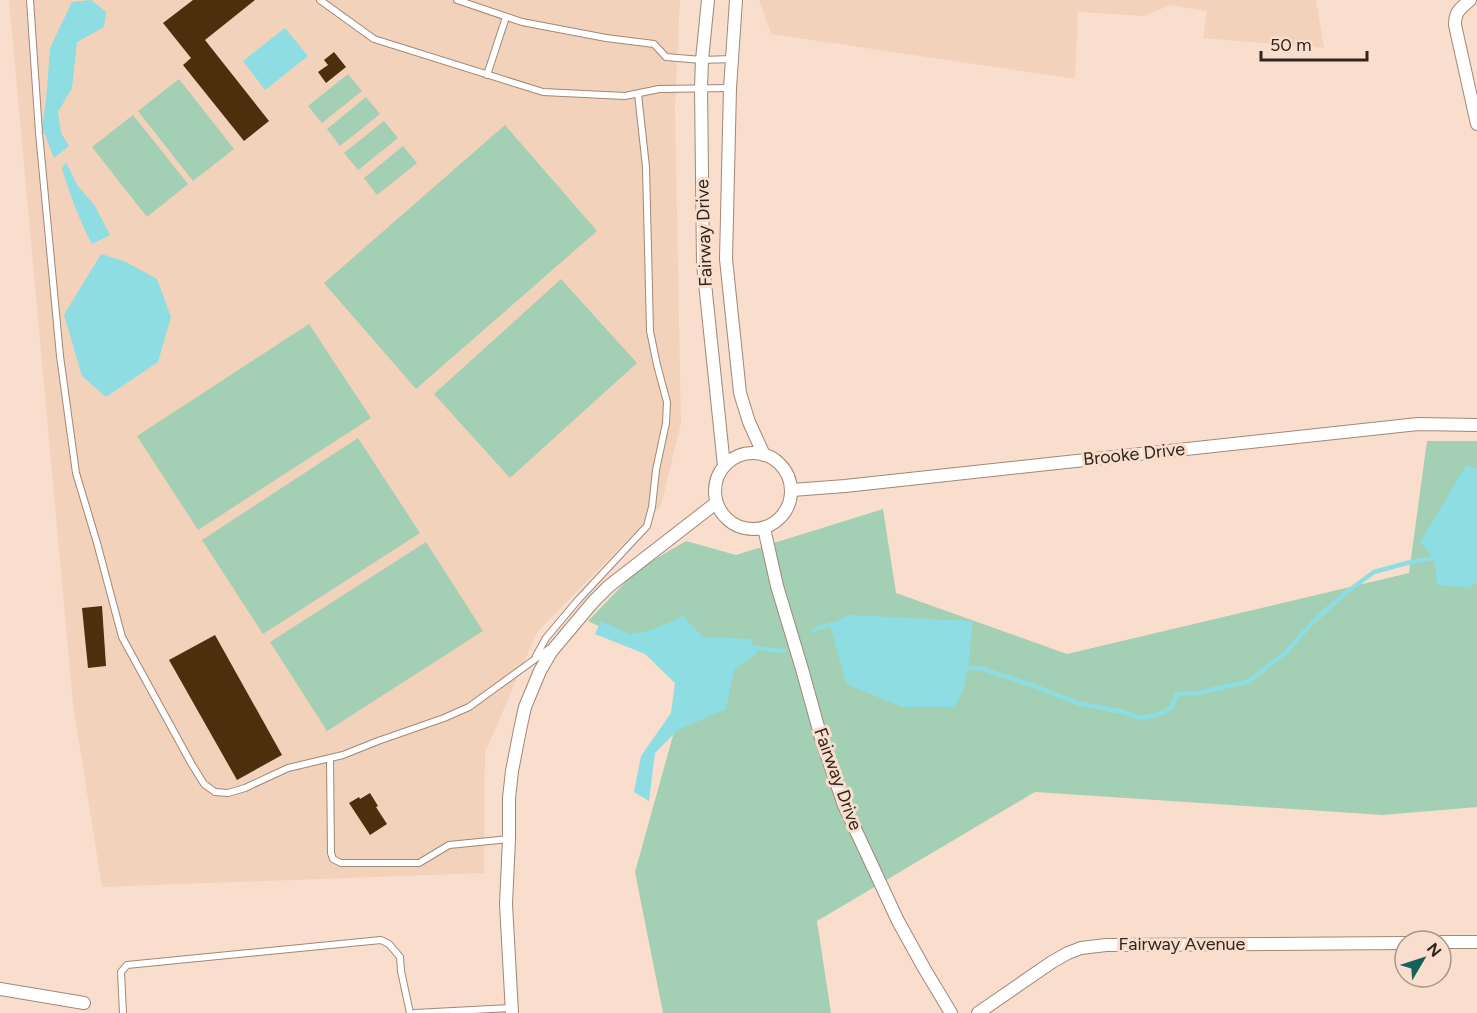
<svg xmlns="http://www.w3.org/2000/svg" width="1477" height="1013" viewBox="0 0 1477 1013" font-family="Figtree,sans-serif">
<rect width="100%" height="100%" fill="#fadecd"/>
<!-- built -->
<g fill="#f3d2bc">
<path d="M9,0h671l-5,108 6,315 -20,83 -124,126 -52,121 -1,120 -382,14 -29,-183z"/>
<path d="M759,0h557l8,48 -121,-10 4,-27 -36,-6 -27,11 -66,-4 -3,67 -304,-45z"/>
</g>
<!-- green -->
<g fill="#a3cfb4">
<path d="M348,74l14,17 -40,32 -14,-17z"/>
<path d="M179,79l55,70 -41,32 -55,-70z"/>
<path d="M366,97l14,17 -40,32 -13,-17z"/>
<path d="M133,115l55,69 -41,33 -55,-70z"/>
<path d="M384,121l14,17 -40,32 -14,-17z"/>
<path d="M505,125l92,106 -181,158 -92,-106z"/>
<path d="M403,146l14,17 -40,32 -13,-17z"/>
<path d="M561,279l76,84 -127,115 -76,-84z"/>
<path d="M309,324l62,94 -173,112 -61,-94z"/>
<path d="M358,438l62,95 -157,101 -61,-94z"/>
<path d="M1427,441h50v366l-94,8 -348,-23 -218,129 14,92h-168l-28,-141 49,-176 -15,-36 -81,-39 50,-52 48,-28 50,14 147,-46 13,84 171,61 342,-81z"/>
<path d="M426,542l57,89 -156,100 -57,-89z"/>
</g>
<!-- water -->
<g fill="#8ddde2">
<path d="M91,0l15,12 -2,15 -27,15 -5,46 -14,24 3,21 8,13 -15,12 -12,-31 4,-26 4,-53 22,-46z"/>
<path d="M285,28l23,28 -43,34 -22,-29z"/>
<path d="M66,162l11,23 18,21 15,29 -18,9c-13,-24 -21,-48 -30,-75z"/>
<path d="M101,254l23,7 33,18 14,38 -13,45 -52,35 -24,-21 -18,-61z"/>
<path d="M1466,465l11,3v115l-9,5 -31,-3 -3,-27 -14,-16z"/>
<path d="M848,615l125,6 -5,47 -4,20 -9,19h-53l-56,-23 -16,-60z"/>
<path d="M683,616l20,21 47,2 7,14 -23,17 -8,39 -48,21 -23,23 -6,48 -15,-9 7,-36 30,-43 4,-30 -30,-29 -50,-20 6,-13 29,13 22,-4z"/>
</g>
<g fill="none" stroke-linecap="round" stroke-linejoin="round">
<!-- stream -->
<g stroke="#8ddde2" stroke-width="4.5">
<path d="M813,630l17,-6 4,5"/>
<path d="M749,650l6,-2 29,3"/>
<path d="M965,667l18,2 52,17 42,17 46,9 17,6 17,-3 14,-7 6,-14 23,-1 14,-4 34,-7 38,-30 26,-29 32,-29 30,-22 33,-9 27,-5 4,-3"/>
</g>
</g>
<!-- building -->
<g fill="#4c2f0d">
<path d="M193,0h62l-50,40 64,81 -25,20 -61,-76 8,-7 -28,-35z"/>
<path d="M334,52l12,15 -20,16 -8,-11 10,-7 -4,-5z"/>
<path d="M102,606l4,60 -18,2 -6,-60z"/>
<path d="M215,635l67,120 -45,25 -68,-120z"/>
<path d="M370,793l8,13 -2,1 11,17 -17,11 -21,-32 10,-6 1,2z"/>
</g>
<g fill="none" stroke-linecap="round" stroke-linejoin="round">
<!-- lane casing -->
<g stroke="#a08777" stroke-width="8">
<g id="lane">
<path d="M30,0l9,133 21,223 16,117 21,70 25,94 69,126 13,21 11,8 13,1 17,-5 43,-20 55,-13 35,-14 66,-23 25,-11 80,-58"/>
<path d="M320,0l54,39 169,53 82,4 34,-7 71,-1"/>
<path d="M457,0l65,22 84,16 48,6 12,13 36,3 29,-1"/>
<path d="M487,75l19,-58"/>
<path d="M536,656l10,-18 32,-38 69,-74 5,-19 4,-37 10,-47 1,-21 -10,-37 -7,-34 -4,-164 -8,-73"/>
<path d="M330,759l1,94 2,6 8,4h78l30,-18 60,-6"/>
<path d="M123,1013l-2,-41 6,-7 254,-25 8,4 11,13 1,14 9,42"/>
<path d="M415,1013l96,-5"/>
</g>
</g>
<!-- street casing -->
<g stroke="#a08777" stroke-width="14">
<g id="street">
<path d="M708,0l-6,60 -1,27 2,177 21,202"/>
<path d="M736,0l-6,88 -4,171 14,134 9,29 15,33"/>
<path d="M1470,0c-10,9 -15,11 -15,25l22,99"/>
<circle cx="753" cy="491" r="38"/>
<path d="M792,490l53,-4 573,-62 59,1"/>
<path d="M764,528l13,58 25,83 20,72 22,64 54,116 26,47 27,45"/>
<path d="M1441,942h36"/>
<path d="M0,989l84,14"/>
<path d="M512,1013l-6,-109 3,-65v-41l3,-27 8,-41 5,-23 15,-36 11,-19 42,-50 16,-16 107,-83"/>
<path d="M978,1013l74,-51 16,-9 13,-5 25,-3 299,-2"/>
</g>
</g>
<!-- lane -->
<use href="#lane" stroke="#fff" stroke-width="6"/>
<!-- street -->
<use href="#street" stroke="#fff" stroke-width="12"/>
</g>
<g text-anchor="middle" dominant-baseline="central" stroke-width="6" stroke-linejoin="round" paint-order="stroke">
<!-- street labels -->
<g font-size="18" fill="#30261f" stroke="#fadecd">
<text transform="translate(704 233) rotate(-92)">Fairway Drive</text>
<text transform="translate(1134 454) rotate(-6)">Brooke Drive</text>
<text transform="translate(838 779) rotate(70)">Fairway Drive</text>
<text x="1182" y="944">Fairway Avenue</text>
</g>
</g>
<!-- north arrow -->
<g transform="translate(1423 959) rotate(51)"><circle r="28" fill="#fadecd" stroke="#a99487" stroke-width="1.5"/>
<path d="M0-4.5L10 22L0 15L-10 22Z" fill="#15625c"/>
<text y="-9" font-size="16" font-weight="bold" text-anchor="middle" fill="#30261f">N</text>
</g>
<!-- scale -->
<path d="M1261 51v9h106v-9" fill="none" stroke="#30261f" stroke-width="3"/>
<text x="1270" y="51" font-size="18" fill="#30261f" stroke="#fadecd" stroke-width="4.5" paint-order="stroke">50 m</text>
</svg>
